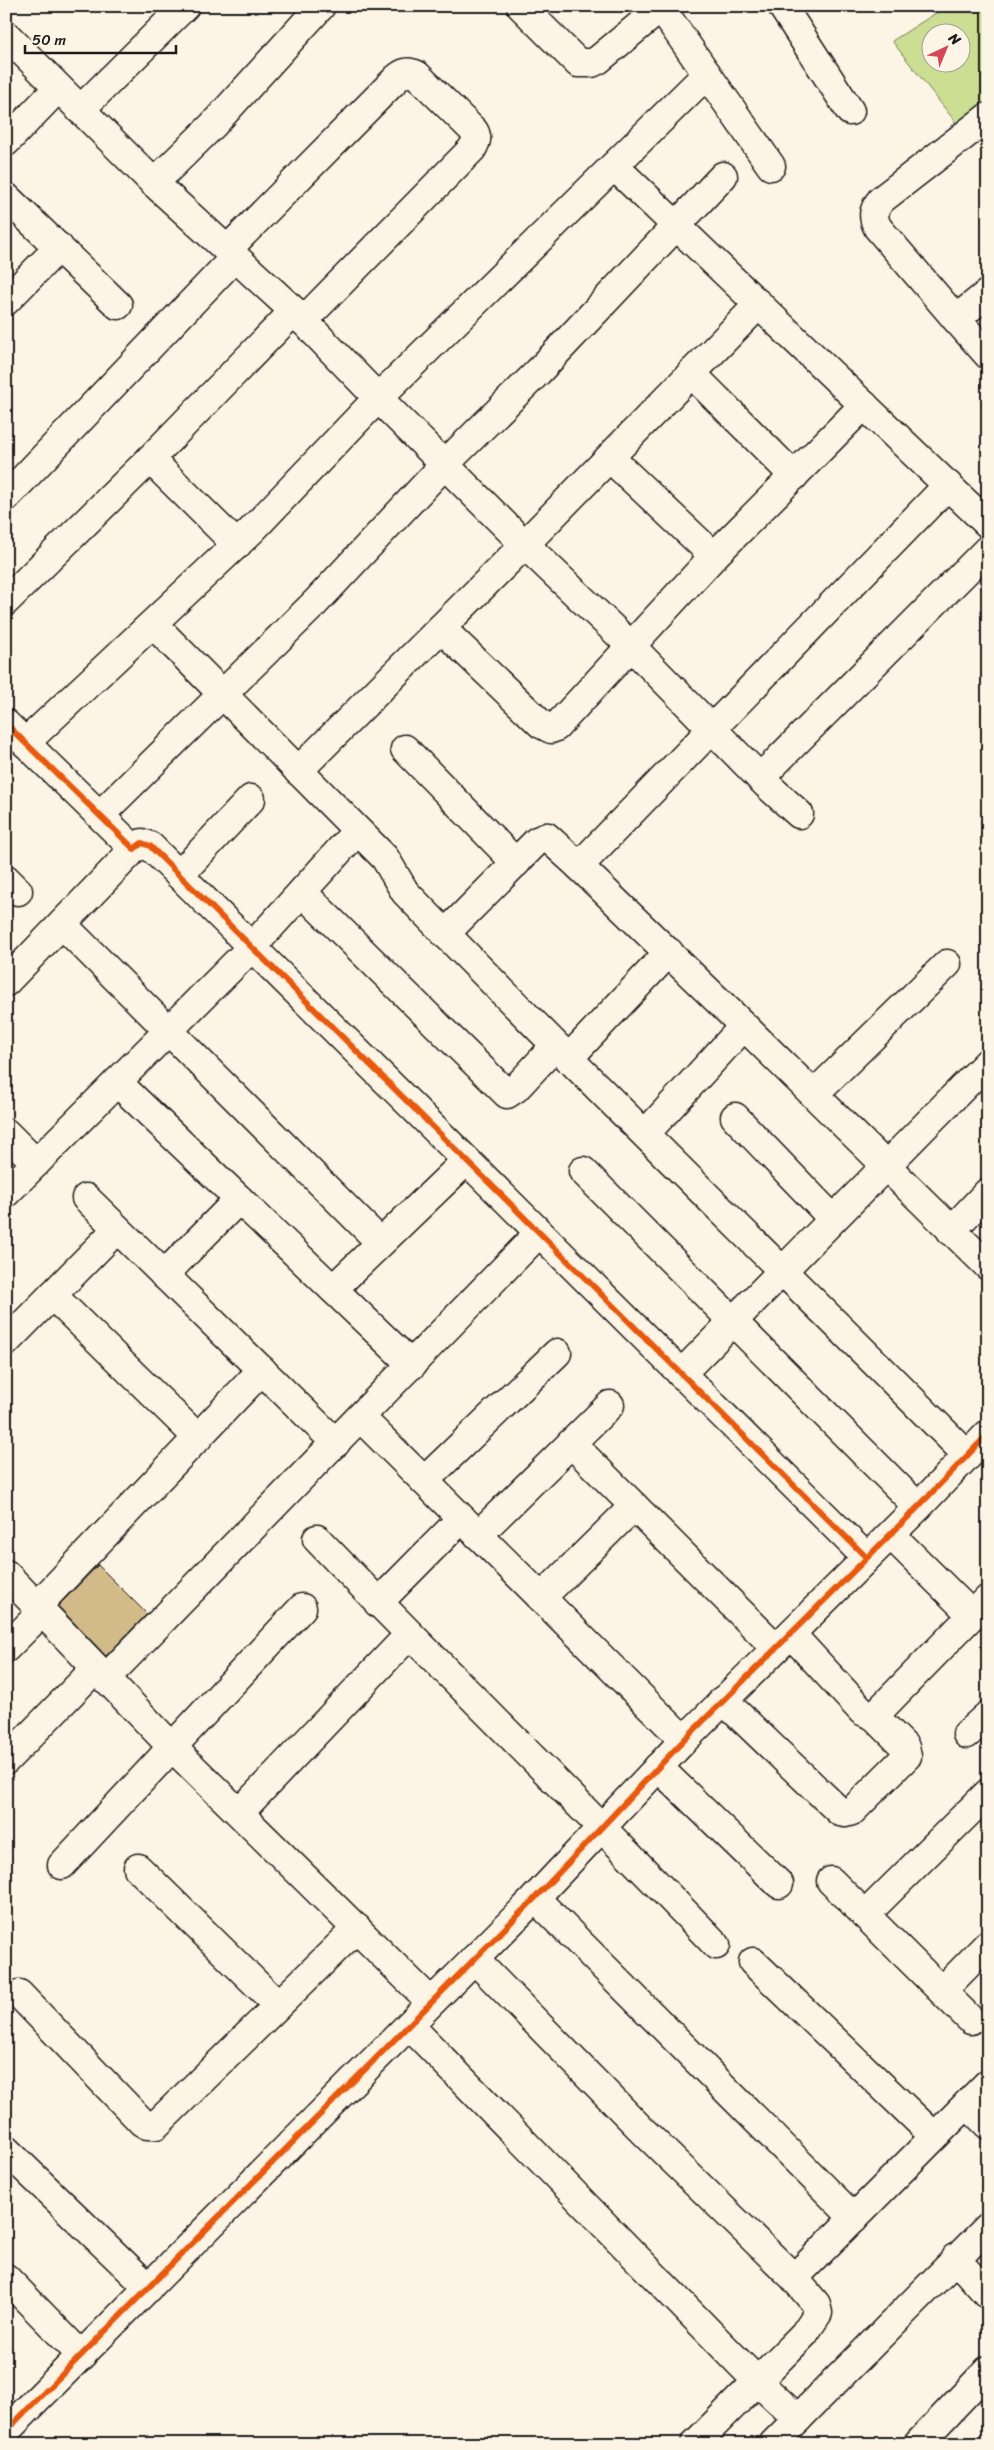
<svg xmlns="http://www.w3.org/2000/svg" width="994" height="2450" viewBox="0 0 994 2450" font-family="Sriracha,sans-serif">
<rect width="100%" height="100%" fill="#fcf5e5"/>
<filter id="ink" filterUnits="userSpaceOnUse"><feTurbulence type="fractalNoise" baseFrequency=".02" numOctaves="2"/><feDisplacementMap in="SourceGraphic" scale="10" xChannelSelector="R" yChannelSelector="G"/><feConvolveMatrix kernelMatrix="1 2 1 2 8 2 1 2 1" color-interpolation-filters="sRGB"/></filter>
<g filter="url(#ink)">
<!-- green -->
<path fill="#ccde92" stroke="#747d57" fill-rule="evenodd" d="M947,6h41v102l-27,21 -69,-88zM932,32h30v30h-30z"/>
<!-- building -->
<path fill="#d2ba89" stroke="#1c1c1c" d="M98,1565l49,49 -41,42 -48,-50z"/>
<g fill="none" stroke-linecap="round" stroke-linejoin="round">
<!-- minor casing -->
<g stroke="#1c1c1c" stroke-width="31">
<g id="minor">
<path d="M521,6l57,57h14l6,-3 65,-54"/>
<path d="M782,6l68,105"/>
<path d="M661,8l110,158"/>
<path d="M6,35l148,148 140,128 84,87 142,142 110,105 136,139 33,30"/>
<path d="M80,110l105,-104"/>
<path d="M6,142l52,-54"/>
<path d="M614,166l374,358"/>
<path d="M154,183l59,-58 108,-119"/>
<path d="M6,197l112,108"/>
<path d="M227,250l170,-172c7,-6 11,-7 20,-3l57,56c4,7 2,11 -2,18l-169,172"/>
<path d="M988,293l-32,26 32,36"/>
<path d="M6,301l53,-54"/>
<path d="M956,319l-78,-91c-6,-11 -5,-18 3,-28l107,-83"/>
<path d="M691,373l103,103"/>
<path d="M610,458l104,98"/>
<path d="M150,459l87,86"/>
<path d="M6,497l229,-240"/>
<path d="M6,601l144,-142 144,-148"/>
<path d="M153,624l232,234 20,34c184,191 376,375 563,564"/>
<path d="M441,628l100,96 10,5 5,-2 158,-171 150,-151"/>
<path d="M6,724l128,125 8,-6 8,3 716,711"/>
<path d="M25,743l226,-212 127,-133 329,-324"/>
<path d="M405,749l111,114"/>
<path d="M298,771l227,-227 234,-240"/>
<path d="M760,778l228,-229"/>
<path d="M100,815l215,-212 130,-139 93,-92 185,-196"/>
<path d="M579,866l369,-381"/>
<path d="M179,875l72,-76"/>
<path d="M6,879l12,12"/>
<path d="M302,892l205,202 9,-6 39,-42"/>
<path d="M62,924l318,318"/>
<path d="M445,934l92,-93 10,-4 32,29 165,160 244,240"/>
<path d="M6,982l128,-133"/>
<path d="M568,1059l101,-107"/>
<path d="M117,1082l295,283"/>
<path d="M814,1094l133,-130"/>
<path d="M735,1117l98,102"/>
<path d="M6,1133l30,30"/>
<path d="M646,1133l98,-107"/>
<path d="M583,1171l335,336"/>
<path d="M6,1193l245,-245 106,-117"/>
<path d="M86,1198l250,245"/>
<path d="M951,1231l37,-39"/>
<path d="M164,1275l75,-76"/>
<path d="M333,1289l133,-128"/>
<path d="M52,1295l146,143"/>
<path d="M6,1342l111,-113"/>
<path d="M681,1374l307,-312"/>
<path d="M361,1418l323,322"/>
<path d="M571,1443l205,205"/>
<path d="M424,1481l133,-128"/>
<path d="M478,1535l132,-130"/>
<path d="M891,1535l81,80"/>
<path d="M317,1539c132,137 268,269 399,406"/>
<path d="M6,1574l167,174 258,254"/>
<path d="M541,1598l93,-92"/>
<path d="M378,1603l83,-84"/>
<path d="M37,1606l225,-236"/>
<path d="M791,1634l71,77 12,5 114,-117"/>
<path d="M6,1648l36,-36"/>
<path d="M105,1679l434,-446"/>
<path d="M723,1700l117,112 5,1 7,-2 55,-55 -2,-9 -31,-31"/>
<path d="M967,1734l21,-19"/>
<path d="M6,1760l89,-91"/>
<path d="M658,1767l121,117"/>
<path d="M240,1812l169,-177"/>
<path d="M62,1865l240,-257"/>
<path d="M138,1868l140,137"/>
<path d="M831,1881l140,139"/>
<path d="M535,1898l319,320"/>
<path d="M865,1915l123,-122"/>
<path d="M474,1959l168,171 152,148 22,26 2,9 -14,21 -109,110"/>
<path d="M753,1962l181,174"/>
<path d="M942,1991l46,-47"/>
<path d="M19,1994l123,128 5,3h9l201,-197"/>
<path d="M409,2025l348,356 41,38"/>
<path d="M967,2104l21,21"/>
<path d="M6,2150l143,138"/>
<path d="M955,2258l33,37"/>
<path d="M6,2278l76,78"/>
<path d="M794,2278l194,-195"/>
<path d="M6,2431l529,-533 149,-158 234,-233 70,-73"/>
<path d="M773,2444l215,-217"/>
<path d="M918,2444l70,-74"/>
</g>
</g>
<!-- minor -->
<use href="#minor" stroke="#fcf5e5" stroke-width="28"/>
<!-- cycleway casing -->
<g stroke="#fcf5e5" stroke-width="9">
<g id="cycleway">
<path d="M6,724l128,125 8,-6 8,3 716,711"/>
<path d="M6,2431l529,-533 149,-158 234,-233 70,-73"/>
</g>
</g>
<!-- cycleway -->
<use href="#cycleway" stroke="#e8590c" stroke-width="6"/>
</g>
</g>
<!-- margin -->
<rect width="994" height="2450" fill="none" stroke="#fcf5e5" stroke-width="25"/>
<rect x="12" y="12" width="969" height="2425" fill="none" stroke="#1c1c1c" stroke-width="2" filter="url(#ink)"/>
<!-- north arrow -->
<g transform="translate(946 48) rotate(44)"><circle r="24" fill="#fcf5e5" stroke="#a29e95"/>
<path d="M0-4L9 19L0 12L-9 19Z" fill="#d1495b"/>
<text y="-8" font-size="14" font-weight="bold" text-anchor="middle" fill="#1c1c1c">N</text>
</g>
<!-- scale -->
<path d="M25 45v8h151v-8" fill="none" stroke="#1c1c1c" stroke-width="2.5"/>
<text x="32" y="45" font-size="15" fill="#1c1c1c" stroke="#fcf5e5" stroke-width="4" paint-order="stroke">50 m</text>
</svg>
